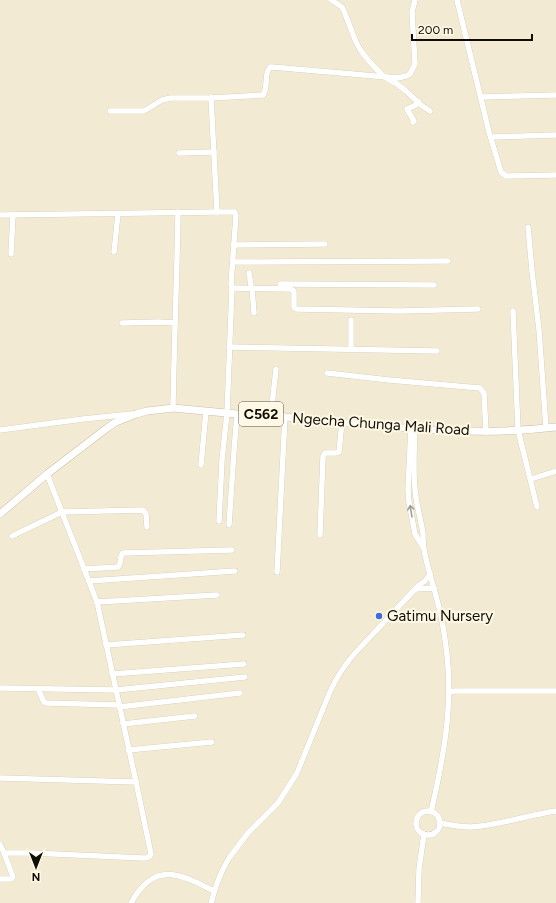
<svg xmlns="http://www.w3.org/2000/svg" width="556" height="903" viewBox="0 0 556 903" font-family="Figtree,sans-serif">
<rect width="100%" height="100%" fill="#f2ead3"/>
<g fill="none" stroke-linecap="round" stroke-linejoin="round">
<!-- minor casing -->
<g stroke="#c8c0a9" stroke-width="6">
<g id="minor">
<path d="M331,0l11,7 2,4 12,31 5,9 8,10 14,15 14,8 9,7 15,14 9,6"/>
<path d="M457,0l32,132 12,40 5,4 50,-1"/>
<path d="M481,97l75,-2"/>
<path d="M110,111h34l18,-11 9,-2h40"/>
<path d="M413,122l1,-1 -7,-12 9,-4 2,-4"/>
<path d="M491,137l65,-2"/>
<path d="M179,153l35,-1"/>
<path d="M217,212l-6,-114 52,-3c6,-8 0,-20 7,-28h2l126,11 8,-2 4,-2 5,-10 -3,-52 3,-12"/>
<path d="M0,215l217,-3h18l1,3 -5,69 1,4 -5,125 -5,47 -3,61"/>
<path d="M528,227l4,44 7,59 7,98"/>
<path d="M234,245l91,-1"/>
<path d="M114,252l4,-38"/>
<path d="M11,254l2,-39"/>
<path d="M233,262l215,-1"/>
<path d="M249,273l2,12"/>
<path d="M280,284l154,1"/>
<path d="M232,288l58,1 3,1 1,2v15l2,2 103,2 79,-2"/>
<path d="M252,288l2,25"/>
<path d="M513,311l5,119 19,77"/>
<path d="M351,320v29"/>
<path d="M122,323l37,-1 16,1"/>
<path d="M229,347l208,4"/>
<path d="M327,373l62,7 91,8 4,5 2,39"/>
<path d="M173,408c1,-65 4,-130 5,-196"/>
<path d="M271,414l5,-45"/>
<path d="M411,428l-3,62 1,12 6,32 8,13"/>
<path d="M415,428c-1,20 -2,41 0,61 1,15 6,30 8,45 0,5 0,10 1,15 3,19 10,37 14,55 5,17 7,34 9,51 6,53 -4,105 -16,157"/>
<path d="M0,430l83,-11 49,-5"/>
<path d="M201,465l5,-54"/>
<path d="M531,479l25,-8"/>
<path d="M229,525l5,-74 3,-37"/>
<path d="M320,535l3,-79 2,-3h11l3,-1 3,-30"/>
<path d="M12,536l50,-24 81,-2 3,4 1,13"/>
<path d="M84,569l34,-2c4,-4 1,-10 5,-14l109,-3"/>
<path d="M277,572l8,-155"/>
<path d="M89,581l146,-10"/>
<path d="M415,589l19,-1"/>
<path d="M97,602l120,-7"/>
<path d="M106,645l137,-10"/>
<path d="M112,674l132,-10"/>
<path d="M0,688l116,2 129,-13"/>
<path d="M38,689l6,13 2,1 73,2"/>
<path d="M449,692l6,-1h101"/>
<path d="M119,707l121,-14"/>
<path d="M123,724l72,-8"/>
<path d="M128,750l84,-8"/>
<path d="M0,778l136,4"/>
<circle cx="428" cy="823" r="12"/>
<path d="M440,823c10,2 21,4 31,4 29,-2 57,-12 85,-16"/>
<path d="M0,844l4,9h28l111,5c4,0 6,0 8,-4l-15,-72 -39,-180 -50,-128"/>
<path d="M0,879h11l2,-2 -9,-24"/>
<path d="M131,903c23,-42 48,-30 83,-12"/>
<path d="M211,903l5,-17 6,-15 7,-13 19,-25 30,-30 19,-30 32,-79c7,-16 15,-29 27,-42l63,-67 6,-4 5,-7"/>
<path d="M418,903l1,-34 5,-35"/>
</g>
</g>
<!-- major casing -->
<g stroke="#c8c0a9" stroke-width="8">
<path id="major" d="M0,514l47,-40 60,-46 9,-6 20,-8 11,-3 18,-2 8,-1 64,6h34l14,3c90,8 181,21 271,10"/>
</g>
<!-- minor -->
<use href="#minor" stroke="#fff" stroke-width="5.5"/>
<!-- major -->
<use href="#major" stroke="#fff" stroke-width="7"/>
</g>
<!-- one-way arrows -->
<defs><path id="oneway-shaft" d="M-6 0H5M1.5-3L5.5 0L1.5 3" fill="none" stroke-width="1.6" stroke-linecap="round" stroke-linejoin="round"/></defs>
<use stroke="#9f9e9b" href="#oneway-shaft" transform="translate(411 511) rotate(-99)"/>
<!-- markers -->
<circle fill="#406dde" stroke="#fef8e5" stroke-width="1.5" cx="379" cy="616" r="4"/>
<g text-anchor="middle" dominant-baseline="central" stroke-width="4" stroke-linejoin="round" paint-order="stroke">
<!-- shield labels -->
<rect fill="#fef8e5" stroke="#575449" stroke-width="1" x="239" y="402" width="44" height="24" rx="3"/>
<g font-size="14" font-weight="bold" fill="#100d06">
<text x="261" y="414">C562</text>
</g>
<!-- street labels -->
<g font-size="15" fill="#100d06" stroke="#fef8e5">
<text transform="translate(381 424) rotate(4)">Ngecha Chunga Mali Road</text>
</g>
<!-- poi labels -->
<g font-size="15" fill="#100d06" stroke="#fef8e5" text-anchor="start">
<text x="387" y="616">Gatimu Nursery</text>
</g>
</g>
<!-- north arrow -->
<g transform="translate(36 867) rotate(180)" stroke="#fef8e5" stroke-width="3" paint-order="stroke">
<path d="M0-3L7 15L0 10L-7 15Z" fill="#100d06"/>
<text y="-6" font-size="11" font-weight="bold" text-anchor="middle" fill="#100d06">N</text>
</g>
<!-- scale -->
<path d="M412 34v6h120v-6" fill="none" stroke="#100d06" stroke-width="2"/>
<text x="418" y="34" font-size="12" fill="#100d06" stroke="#fef8e5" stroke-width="3" paint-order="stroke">200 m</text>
</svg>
